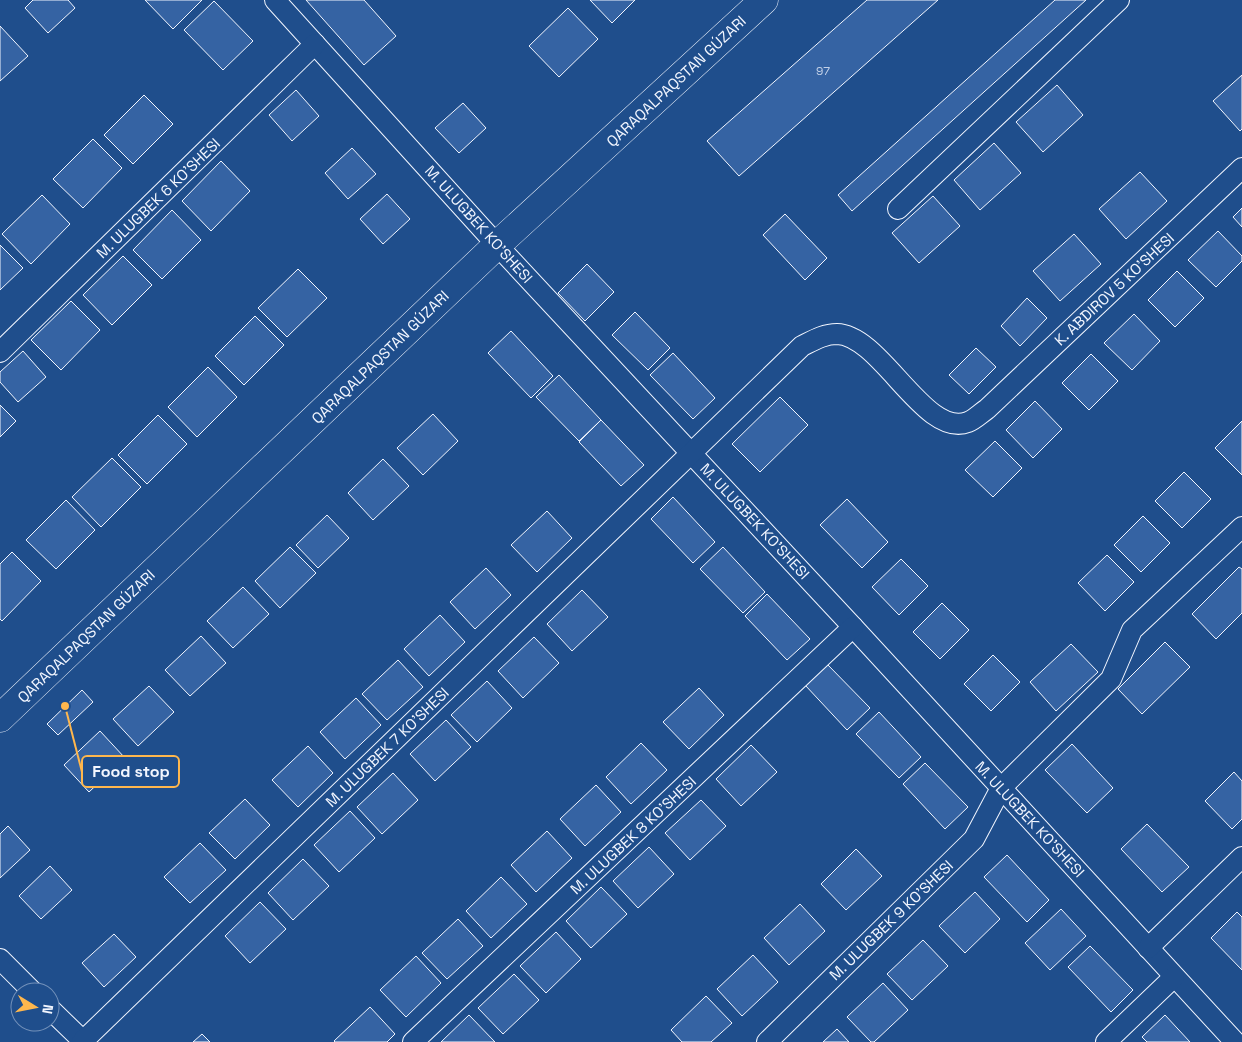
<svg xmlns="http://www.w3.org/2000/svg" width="1242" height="1042" viewBox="0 0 1242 1042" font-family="'Space Grotesk',sans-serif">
<rect width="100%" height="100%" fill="#1f4e8c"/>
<!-- building -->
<g fill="#3563a3" stroke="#f2f6ff">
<path d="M33,0h35l7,8 -27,25 -23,-25z"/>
<path d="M145,0h57l-29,29z"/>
<path d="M306,0h58l32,36 -32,29z"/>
<path d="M590,0h45l-23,23z"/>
<path d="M867,0h71l-199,176 -32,-35z"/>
<path d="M1055,0h31l-234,211 -14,-16z"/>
<path d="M214,1l39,40 -30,29 -39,-40z"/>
<path d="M568,8l30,31 -39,38 -30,-31z"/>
<path d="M0,26l28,30 -28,25z"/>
<path d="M1242,75v54l-2,2 -27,-30z"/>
<path d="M1057,85l26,30 -40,37 -27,-30z"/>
<path d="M296,90l23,26 -27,25 -23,-26z"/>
<path d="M144,95l29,29 -40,40 -29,-29z"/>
<path d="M463,103l23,25 -27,25 -24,-25z"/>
<path d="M93,139l29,29 -39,40 -30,-29z"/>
<path d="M994,143l27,30 -41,37 -26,-30z"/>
<path d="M352,148l24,26 -28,25 -23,-26z"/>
<path d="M221,161l29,30 -39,40 -29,-30z"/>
<path d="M1140,172l27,29 -41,38 -27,-30z"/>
<path d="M387,194l23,25 -27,25 -23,-25z"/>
<path d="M42,195l28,29 -39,40 -29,-30z"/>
<path d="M933,196l27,30 -41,37 -27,-30z"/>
<path d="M1242,208v19l-9,-10z"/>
<path d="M172,210l29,30 -39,39 -29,-29z"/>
<path d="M785,214l42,44 -22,22 -42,-45z"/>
<path d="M1218,231l24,25v5l-26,26 -28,-27z"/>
<path d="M1074,234l27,30 -41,37 -27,-30z"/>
<path d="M0,245l23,23 -23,22z"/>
<path d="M123,256l29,29 -40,40 -29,-30z"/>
<path d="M587,264l27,28 -29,29 -27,-28z"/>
<path d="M298,269l29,29 -40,39 -29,-29z"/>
<path d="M1177,271l27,27 -29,29 -27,-27z"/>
<path d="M1027,298l20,20 -27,28 -19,-20z"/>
<path d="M71,301l29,29 -39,40 -30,-30z"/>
<path d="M635,312l35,36 -22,22 -36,-35z"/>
<path d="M1134,314l26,27 -28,29 -28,-27z"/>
<path d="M255,316l29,29 -40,40 -29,-29z"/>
<path d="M511,331l42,45 -22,22 -43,-45z"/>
<path d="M976,348l20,19 -27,27 -20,-19z"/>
<path d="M23,351l23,26 -28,25 -18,-20v-10z"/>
<path d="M673,353l42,45 -22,21 -43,-44z"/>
<path d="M1091,354l27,27 -29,29 -27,-27z"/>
<path d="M208,367l29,30 -40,40 -29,-30z"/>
<path d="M559,375l42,45 -22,21 -43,-44z"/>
<path d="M780,397l28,28 -48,47 -28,-28z"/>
<path d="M1035,401l27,28 -29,29 -27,-28z"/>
<path d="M0,405l16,16 -16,16z"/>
<path d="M433,414l25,27 -35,34 -26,-27z"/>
<path d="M158,415l29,29 -40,40 -29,-29z"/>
<path d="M601,420l43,45 -23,21 -42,-44z"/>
<path d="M1242,421v54l-27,-27z"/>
<path d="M995,441l27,27 -29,29 -28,-27z"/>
<path d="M112,458l29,29 -40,40 -29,-30z"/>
<path d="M383,459l26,27 -36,34 -25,-27z"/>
<path d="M1184,472l27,27 -29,29 -27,-27z"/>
<path d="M673,497l42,45 -22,21 -42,-44z"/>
<path d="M847,499l41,43 -26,26 -42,-43z"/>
<path d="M66,500l29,30 -39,39 -30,-29z"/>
<path d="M547,511l25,27 -35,34 -26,-27z"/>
<path d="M327,515l22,23 -31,30 -22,-23z"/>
<path d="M1143,516l27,27 -29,29 -27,-27z"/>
<path d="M290,547l26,26 -36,35 -25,-27z"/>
<path d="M723,547l42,45 -22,21 -43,-44z"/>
<path d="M12,552l29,29 -39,40 -2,-2v-55z"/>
<path d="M1107,555l27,27 -29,29 -27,-28z"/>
<path d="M901,559l27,27 -29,29 -27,-28z"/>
<path d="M1239,567l3,2v44l-26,26 -24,-25z"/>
<path d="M486,568l25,27 -36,34 -25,-27z"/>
<path d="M243,587l26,27 -36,34 -26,-27z"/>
<path d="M582,590l26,27 -36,34 -25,-27z"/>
<path d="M767,594l43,45 -23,21 -42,-44z"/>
<path d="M942,603l27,27 -29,29 -27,-27z"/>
<path d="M440,615l25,27 -36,34 -25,-27z"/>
<path d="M201,636l25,27 -36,33 -25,-26z"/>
<path d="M534,637l25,26 -36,35 -25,-27z"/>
<path d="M1165,642l25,25 -48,47 -24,-25z"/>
<path d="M1071,644l27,28 -42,39 -26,-29z"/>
<path d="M993,655l27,27 -29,29 -27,-27z"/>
<path d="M398,660l25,27 -36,33 -25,-26z"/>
<path d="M827,664l43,44 -23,22 -42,-45z"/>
<path d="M487,681l25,27 -35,34 -26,-27z"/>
<path d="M149,686l25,26 -36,34 -25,-27z"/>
<path d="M699,688l25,27 -35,34 -26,-27z"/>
<path d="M82,690l11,12 -35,33 -11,-11z"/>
<path d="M356,698l25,27 -36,34 -25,-27z"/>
<path d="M879,712l42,45 -22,21 -43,-44z"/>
<path d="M446,720l25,27 -36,34 -25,-27z"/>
<path d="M100,731l25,27 -36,34 -25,-27z"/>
<path d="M641,743l26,27 -36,34 -25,-27z"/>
<path d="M1072,744l41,44 -26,25 -42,-43z"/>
<path d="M751,745l26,27 -36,34 -25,-27z"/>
<path d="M308,746l25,27 -35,34 -26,-27z"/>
<path d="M925,763l43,44 -23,22 -42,-45z"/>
<path d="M1234,772l8,9v38l-10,10 -27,-28z"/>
<path d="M393,773l25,27 -36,34 -25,-27z"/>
<path d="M596,785l25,27 -36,34 -25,-27z"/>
<path d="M245,799l25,26 -35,34 -26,-26z"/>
<path d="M701,800l25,26 -36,34 -25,-27z"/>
<path d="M350,811l25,27 -36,34 -25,-27z"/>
<path d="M1147,824l42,43 -27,25 -41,-43z"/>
<path d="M8,826l22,24 -30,28v-44z"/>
<path d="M547,831l25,27 -36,34 -25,-27z"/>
<path d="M200,843l26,27 -36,33 -26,-26z"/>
<path d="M649,847l25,27 -36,34 -25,-27z"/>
<path d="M856,849l26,27 -36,34 -25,-26z"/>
<path d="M1007,855l42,45 -22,22 -43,-45z"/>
<path d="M303,859l26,27 -36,34 -25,-27z"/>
<path d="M50,866l22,24 -31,29 -22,-23z"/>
<path d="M501,877l26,27 -36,34 -25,-27z"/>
<path d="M601,887l26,27 -36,34 -25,-27z"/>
<path d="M975,892l25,27 -35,34 -26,-27z"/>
<path d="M260,902l26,27 -36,34 -25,-27z"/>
<path d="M800,904l25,27 -36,34 -25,-27z"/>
<path d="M1061,909l25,27 -36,34 -25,-27z"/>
<path d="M1237,912l5,5v53l-31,-32z"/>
<path d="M458,919l25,27 -36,33 -25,-26z"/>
<path d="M556,932l25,27 -35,34 -26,-27z"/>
<path d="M114,934l22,23 -32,30 -22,-24z"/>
<path d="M923,940l25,26 -36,34 -25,-26z"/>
<path d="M1090,946l43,44 -22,22 -43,-45z"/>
<path d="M753,955l25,27 -36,34 -25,-27z"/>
<path d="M416,956l25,27 -35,34 -26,-27z"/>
<path d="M514,974l25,26 -36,34 -25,-26z"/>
<path d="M883,983l25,27 -34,32h-3l-24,-25z"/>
<path d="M706,996l26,27 -21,19h-29l-11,-12z"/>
<path d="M370,1007l25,27 -8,8h-52l-1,-1z"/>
<path d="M469,1015l26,27h-54z"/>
<path d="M1165,1015l25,27h-43l-5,-5z"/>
<path d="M837,1029l12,13h-26z"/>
<path d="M202,1034l8,8h-17z"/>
</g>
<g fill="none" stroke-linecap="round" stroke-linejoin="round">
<!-- street casing -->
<g stroke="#f2f6ff" stroke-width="22">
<g id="street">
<path d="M275,0l222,245 356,382 382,415"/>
<path d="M898,209l221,-209"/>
<path d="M0,352l315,-308"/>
<path d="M1148,948l94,-91"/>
<path d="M0,959l33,33"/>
<path d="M50,1009l34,33"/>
<path d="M82,1042l720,-696c12,-6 22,-12 35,-12 44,1 88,105 131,88 6,-2 13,-9 19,-13l255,-241"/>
<path d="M413,1042l440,-415"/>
<path d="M767,1042l207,-203 27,-51 110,-109 21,-49 110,-103"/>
<path d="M1106,1042l68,-65"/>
</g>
</g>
<!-- secondary casing -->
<g stroke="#f2f6ff" stroke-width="29">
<path id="secondary" d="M0,718l497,-473 267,-245"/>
</g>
<!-- street -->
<use href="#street" stroke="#1f4e8c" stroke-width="20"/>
<!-- secondary -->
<use href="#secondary" stroke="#1f4e8c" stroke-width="28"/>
</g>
<g text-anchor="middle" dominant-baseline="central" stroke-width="4" stroke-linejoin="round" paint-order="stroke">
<!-- number labels -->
<g font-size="12" fill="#c3d1e8">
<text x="823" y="71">97</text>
</g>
<!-- street labels -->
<g font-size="15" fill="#f2f6ff" stroke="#1f4e8c">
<text transform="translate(676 81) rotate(-43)">QARAQALPAQSTAN GÚZARI</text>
<text transform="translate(158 198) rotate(-44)">M. ULUGBEK 6 KO'SHESI</text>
<text transform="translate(479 224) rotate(48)">M. ULUGBEK KO'SHESI</text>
<text transform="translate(1114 289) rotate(-43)">K. ABDIROV 5 KO'SHESI</text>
<text transform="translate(380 357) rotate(-44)">QARAQALPAQSTAN GÚZARI</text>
<text transform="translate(755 521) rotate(47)">M. ULUGBEK KO'SHESI</text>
<text transform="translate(86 636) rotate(-44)">QARAQALPAQSTAN GÚZARI</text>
<text transform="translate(387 747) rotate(-44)">M. ULUGBEK 7 KO'SHESI</text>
<text transform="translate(1030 819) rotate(47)">M. ULUGBEK KO'SHESI</text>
<text transform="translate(633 835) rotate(-43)">M. ULUGBEK 8 KO'SHESI</text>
<text transform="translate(891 920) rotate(-44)">M. ULUGBEK 9 KO'SHESI</text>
</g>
</g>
<!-- callouts -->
<path fill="none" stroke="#ffb74d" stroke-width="2" d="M65 706L82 772"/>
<circle fill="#ffb74d" stroke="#1f4e8c" stroke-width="2" cx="65" cy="706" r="5"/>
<rect fill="#1f4e8c" stroke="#ffb74d" stroke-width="2" x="82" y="756" width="97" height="31" rx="5"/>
<g font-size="16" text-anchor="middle" font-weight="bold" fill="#f2f6ff">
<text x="131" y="777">Food stop</text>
</g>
<!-- north arrow -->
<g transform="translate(35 1007) rotate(100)"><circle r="24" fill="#1f4e8c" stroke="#7391ba"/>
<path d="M0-4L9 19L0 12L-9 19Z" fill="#ffb74d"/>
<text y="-8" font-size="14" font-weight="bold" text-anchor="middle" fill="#f2f6ff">N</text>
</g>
</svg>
